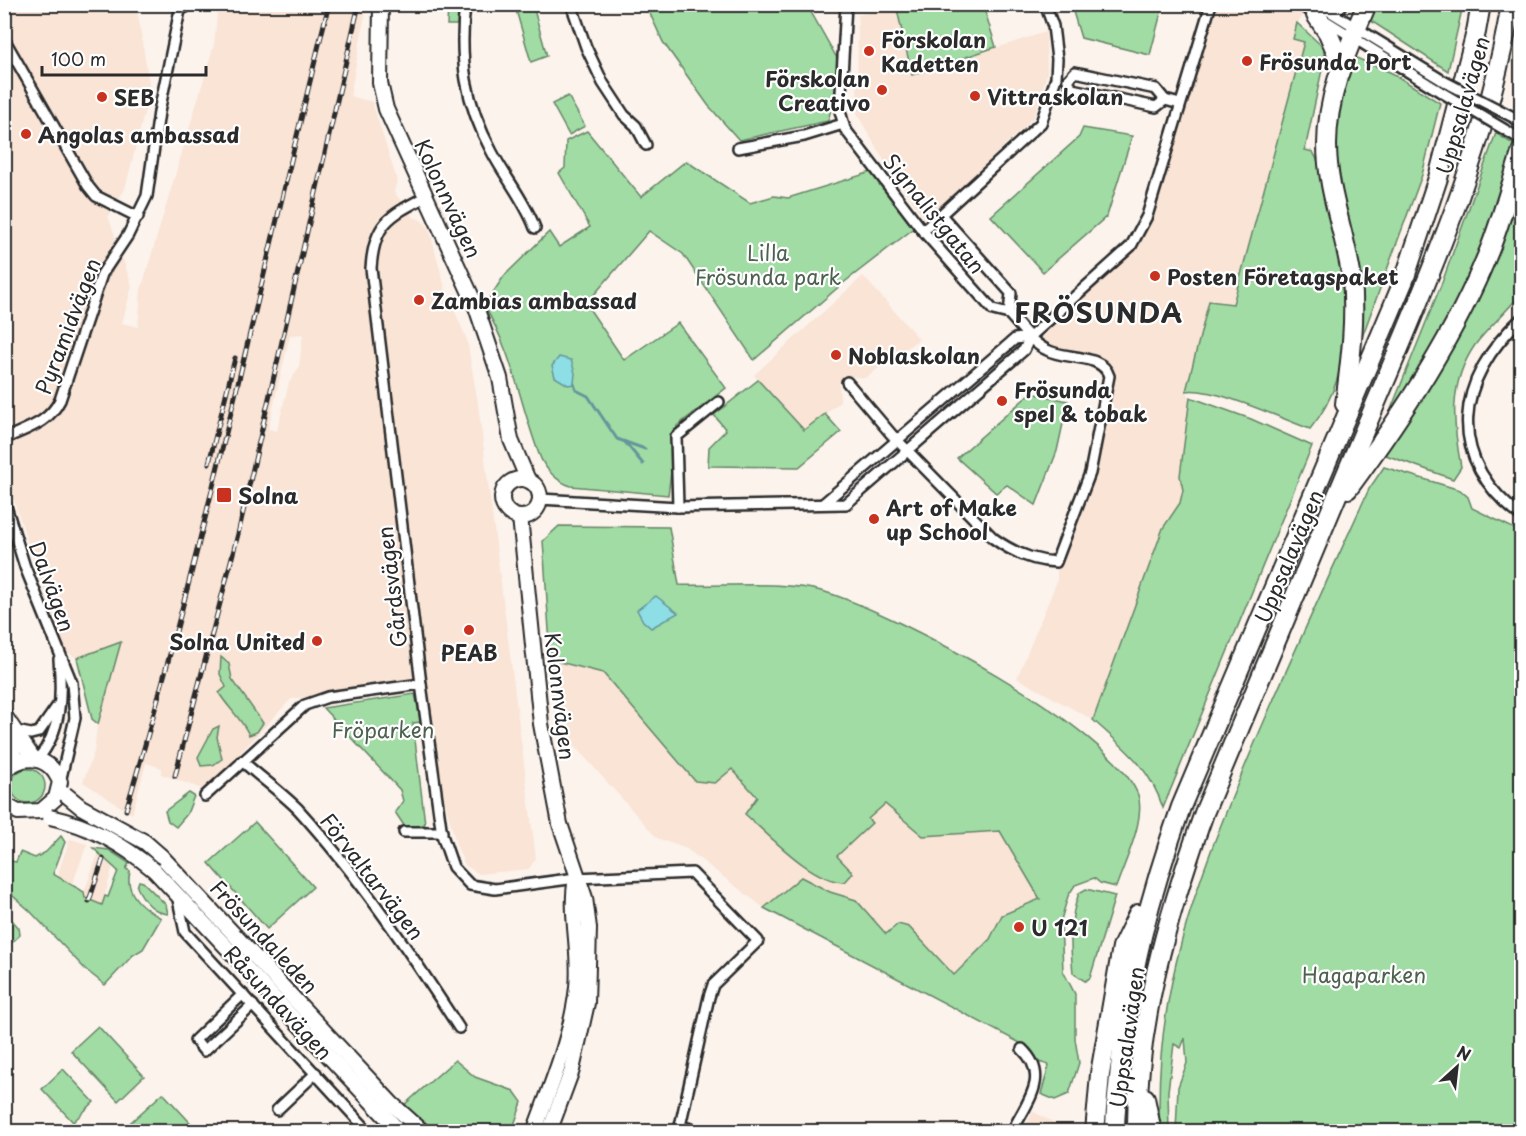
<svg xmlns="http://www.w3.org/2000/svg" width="1526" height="1136" viewBox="0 0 1526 1136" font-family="'Playpen Sans',sans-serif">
<rect width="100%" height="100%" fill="#fcf3ec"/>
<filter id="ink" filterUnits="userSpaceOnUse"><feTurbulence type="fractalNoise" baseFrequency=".0167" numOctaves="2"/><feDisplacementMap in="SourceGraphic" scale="12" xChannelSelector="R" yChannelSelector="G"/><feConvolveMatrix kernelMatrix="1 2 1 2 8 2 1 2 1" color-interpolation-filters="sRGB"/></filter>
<g filter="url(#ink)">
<!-- built -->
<g fill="#f9e4d6" fill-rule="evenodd">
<path d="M133,4l4,5 13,81 -25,99 -17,27 24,70 -10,37 16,4 3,-37 73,-245 4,-40h149l-17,91 22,6 25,78 -3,12 19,25 8,3 8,8 16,60 22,52 11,64 58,454 -7,11 -50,5 -14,-9 -8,-18 -43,-165 -123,17 -86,91 -44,-16 1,-6 -16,-5 -14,51 -49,-32 11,-30 5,-42 22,-68 -44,16 -12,-7 -60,-176 -1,-470zM303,334l-4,33 -10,16 -12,48 -9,-2 22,-94z"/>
<path d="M1212,5h100l-15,18 -4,16 11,3 -71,262 -24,-3 -23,90 4,6 -10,79 3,14 -3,13 -17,25 -70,192 -76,-42 40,-97v-18l34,-89 16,-106 -59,-18 -17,-13 101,-90z"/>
<path d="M897,6l15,69 134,-43 1,41 -13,44 -81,79 -28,23 -39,-55 -29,-50 1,-99z"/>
<path d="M863,276l56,63 -54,39 -22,-3 -4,6 1,21 -36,29 -50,-56z"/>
<path d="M551,660l52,13 92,108 36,-12 26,28 -12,17 33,30 51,36 23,-7 -15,-17 34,-32 -3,-4 17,-16 38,32 77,-5 41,68 -39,16 -12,24 -36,36 -45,-48 -23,7 -30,-34 -26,-8 -29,-15 -37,31 -77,-59 -30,-11 -100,-112z"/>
<path d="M70,839l17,5 -15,41 -13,-7v-8z"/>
<path d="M99,852l14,14 -11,39 -3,1 -14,-8 -1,-6z"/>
<path d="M1033,1112h1l35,19h-46z"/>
</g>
<!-- green -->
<g fill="#a0dca3" stroke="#668467" stroke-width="1.5">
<path d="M448,5h11l-2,20h-10z"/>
<path d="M646,5h161l31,55 -1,25 -9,36 -89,19 -31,-35 -45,-63z"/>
<path d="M896,5h87l13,42 -84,28z"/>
<path d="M1071,5h92l-13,50 -69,-17z"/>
<path d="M1375,5h88l-15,66 -80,-52z"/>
<path d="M533,6l14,50 -16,6 -15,-52z"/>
<path d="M1297,23l27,25v12l-19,90 8,2 8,15c17,83 51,188 -11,262 -28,-10 -98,-43 -124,-38l23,-90 24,3 71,-262 -11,-3z"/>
<path d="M1354,57l38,16 48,30 -18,72 -64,173 -6,-101 -16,-84 -1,-37 11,-47z"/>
<path d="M568,96l17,30 -16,9 -17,-31z"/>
<path d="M1083,128l49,8 -25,80 -64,56 -52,-56 88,-79z"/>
<path d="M587,131l54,66 45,-36 64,42 24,-7 14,2 83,-26 46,54 -75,58 -88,76 -71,-106 -34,-23 -63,73 38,56 54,-37 48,65 -49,38 -9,69 -97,-9c-14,-4 -27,-18 -32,-32 -19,-50 -26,-102 -55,-148l20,-30 45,-44 10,15 31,-20 -31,-54 6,-5 1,-27z"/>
<path d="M1496,133l20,13 -35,108 -32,67 -70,118 64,-159z"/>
<path d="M1521,185v108c-13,18 -32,33 -46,52 -27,39 -22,79 -14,122l-8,12 -70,-25c31,-47 63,-95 90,-145 20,-39 34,-82 48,-124z"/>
<path d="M758,380l46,50 21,-16 16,18 -42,35 -91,-1 1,-19 17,-17 -12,-15z"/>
<path d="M1031,393l37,8 -11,50 -21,54 -29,-20 -11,8 -39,-35z"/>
<path d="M1190,397l61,22 61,27 -149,362c-13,-41 -39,-60 -70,-88l70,-192 17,-25 3,-13 -3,-14z"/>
<path d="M1384,467l76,23 8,7 4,11 49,24v599h-345l2,-44 9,-24 -2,-25 -4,10 -7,-4 -6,47 1,40 -9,1c-8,-135 37,-252 88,-373 38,-91 80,-180 121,-270z"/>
<path d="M559,526l110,1 10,58c43,2 106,-5 146,7 70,21 287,135 313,203 8,24 -14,69 -22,92l-16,-4 -6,-5 -19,7 -7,11 -7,24 2,51 12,23v45l4,24 -10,31 -14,6 -14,-6 8,-29 -10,-3 -15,-17 -260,-137 37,-31 29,15 26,8 30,34 12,-10 11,3 45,48 36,-36 12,-24 38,-16 -40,-68 -77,5 -38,-32 -17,15 4,4 -35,33 16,17 -8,9c-33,0 -76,-47 -100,-68l12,-17 -25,-28 -17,14 -20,-2 -92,-108 -52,-13 -8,-119z"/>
<path d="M121,642l-23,82 -6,-5 -15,-61z"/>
<path d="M221,657l8,7 3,15 31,44 -6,9 -8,3c-7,-16 -21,-27 -30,-42l7,-6 -6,-13z"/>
<path d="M415,694l6,28 -8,1 12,101 -18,6 -12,-18 8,-11 -3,-11 -77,-82z"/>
<path d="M219,726l-2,11 5,22 -9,6 -12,1 -3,-9 15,-28z"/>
<circle cx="28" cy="786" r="17"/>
<path d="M189,793l5,3 -7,18 -11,13 -8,-6 -3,-10z"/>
<path d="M255,822l58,65 -46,42 -58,-66z"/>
<path d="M61,836l4,6 -12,32 31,18 1,6 17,7 3,-9 3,1 10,-26 -25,-23 16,2 20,13 -3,6 4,2c-6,23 13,37 31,47l-18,31 -10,6 -28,30 -20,-16 -55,-58 -25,-22v-29l11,2 4,-10 15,6 11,-6z"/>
<path d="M139,881l4,1 23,23 2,9c-15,-2 -25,-14 -31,-27z"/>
<path d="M1086,889l29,7 -25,82 -5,3 -12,-8c-3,-28 -4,-53 6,-80z"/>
<path d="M12,920l7,8 1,7 -13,12 -2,-2v-24z"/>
<path d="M98,1026l46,50 -26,25 -47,-50z"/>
<path d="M455,1060l20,17 39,14 8,11 -10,29h-76l-32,-26z"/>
<path d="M63,1069l31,33 -21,20 -31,-33z"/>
<path d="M163,1093l35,38h-77z"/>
</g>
<!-- water -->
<g fill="#8ddee5" stroke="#66969b" stroke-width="1.5">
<path d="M559,357l12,3 4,13 -1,11 -6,1 -13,-8 -3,-11z"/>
<path d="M656,596l22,17 -27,15 -8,-7 -6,-11z"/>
</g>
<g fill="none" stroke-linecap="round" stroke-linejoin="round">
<!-- stream -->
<g stroke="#66969b" stroke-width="3">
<path d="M574,384l2,6 12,6 29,43 28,10"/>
<path d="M625,442l18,22"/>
</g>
<!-- street-tunnel -->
<path stroke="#d2cbc5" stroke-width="9" stroke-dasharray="9 4.5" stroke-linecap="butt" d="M165,4l15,6"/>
<!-- street casing -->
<g stroke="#2b2b2b" stroke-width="14">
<g id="street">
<path d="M465,4c-6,56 0,98 27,148 13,25 33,49 43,76"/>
<path d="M571,4l15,43 17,36 21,32 12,11 10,19"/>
<path d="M846,4l-6,107 5,18 78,102 70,79 16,4 2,-21 -70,-78"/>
<path d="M1299,4l142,88"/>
<path d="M1324,8l121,74"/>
<path d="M4,39l84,147 8,10 42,21"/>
<path d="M1068,80l7,-8 81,17 9,11 15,4"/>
<path d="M1068,80l4,9 84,18 9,-7"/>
<path d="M1513,117l9,6"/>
<path d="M1507,131l15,9"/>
<path d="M738,148l66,-12 39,-12"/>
<path d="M427,196c-38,20 -53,27 -56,72l50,416 21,151 11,32 17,18 25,4 81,-11 116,-5 66,68 -45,44 -4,12 -29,129 23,6"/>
<path d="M923,231l118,-108 15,-45 1,-19 -4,-33 -8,-22"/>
<path d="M1522,318c-67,61 -78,140 0,199"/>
<path d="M847,382l45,53 101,103c19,14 40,23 63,24l34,-89 19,-97c-7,-23 -44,-16 -62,-26 -15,-7 -27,-24 -38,-36"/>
<path d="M4,439c23,-11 44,-15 56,-39l42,-126 26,-39 19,-39 12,-84 21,-102 11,-6"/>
<path d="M540,499l138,8 168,-3 178,-154 6,-13 101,-91 16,-30 64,-212"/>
<path d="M4,500l21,67 47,116 3,35 -15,64"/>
<path d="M824,503l191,-164 15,-2"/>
<path d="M678,507l-2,-70 43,-35"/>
<path d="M16,731l15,3 8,-2 19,-27"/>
<path d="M38,759c24,-29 24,-64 21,-100"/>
<path d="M242,761c18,16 39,31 56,48 61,67 112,143 161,219"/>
<path d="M205,796l100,-91 23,-8 93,-13"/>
<path d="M404,832h38"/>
<path d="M177,895l8,37 184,200"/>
<path d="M243,994l-48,46 9,11 49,-46"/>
<path d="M277,1110l39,-37"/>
<path d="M1012,1132c15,-31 39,-55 10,-83"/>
</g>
</g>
<!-- secondary casing -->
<g stroke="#2b2b2b" stroke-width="18">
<g id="secondary">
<path d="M381,4l-1,79 6,26 89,195 25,74 11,62 17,40"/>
<circle cx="521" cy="498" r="19"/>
<path d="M520,517l21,207 19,100 25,74 4,30 -2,75 -15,67 -23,62"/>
<path d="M4,715l29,43"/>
<path d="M4,730l13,32"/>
<path d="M4,771c20,-18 45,-16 56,11l-4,16 -15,13 -23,1 -14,-8"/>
<path d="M161,856l231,248 31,28"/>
<path d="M154,870l246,262"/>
<path d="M534,1132c17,-47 38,-96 43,-145 4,-37 -8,-73 -1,-109"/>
</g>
</g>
<!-- highway casing -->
<g stroke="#2b2b2b" stroke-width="22">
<g id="highway">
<path d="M1321,6l16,-2"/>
<path d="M1316,15l12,18 13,30"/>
<path d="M1345,404c5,-41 11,-82 7,-124 -6,-45 -25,-89 -25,-135 0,-52 20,-94 40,-141"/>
<path d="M1348,489c55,-75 109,-156 143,-243 12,-32 21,-64 31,-96"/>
<path d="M1145,1098l7,34"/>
<path d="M1095,1132l5,-58 22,-127 16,-33"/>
<path d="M1115,1132c0,-22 3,-43 5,-64 8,-91 31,-176 61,-261l223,-527 34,-102 38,-146 5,-28"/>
<path d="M1137,1132c-1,-110 31,-217 67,-319 55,-129 109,-259 163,-389 57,-135 120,-274 144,-420"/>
</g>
</g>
<!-- street -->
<use href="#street" stroke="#fff" stroke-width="9"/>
<!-- secondary -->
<use href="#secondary" stroke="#fff" stroke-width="14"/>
<!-- highway -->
<use href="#highway" stroke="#fff" stroke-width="18"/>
<!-- rail casing -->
<g stroke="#2b2b2b" stroke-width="5">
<g id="rail">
<path d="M209,463l26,-105"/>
<path d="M175,776l63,-242 121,-530"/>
<path d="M126,810c79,-265 136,-537 203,-806"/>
<path d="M89,901l14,-42"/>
</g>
</g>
<!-- rail -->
<use href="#rail" stroke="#fff" stroke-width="3" stroke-dasharray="9" stroke-linecap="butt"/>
<!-- street-bridge casing -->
<g stroke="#2b2b2b" stroke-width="14" stroke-linecap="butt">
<g id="street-bridge">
<path d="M1445,82l68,35"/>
<path d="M1441,92l66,39"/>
</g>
</g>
<!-- secondary-bridge casing -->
<g stroke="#2b2b2b" stroke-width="18" stroke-linecap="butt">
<g id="secondary-bridge">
<path d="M65,794l16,13 64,35 16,14"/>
<path d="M50,817c41,9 72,27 104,53"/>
</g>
</g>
<!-- street-bridge -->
<use href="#street-bridge" stroke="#fff" stroke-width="9"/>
<!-- secondary-bridge -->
<use href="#secondary-bridge" stroke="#fff" stroke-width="14"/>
</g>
</g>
<!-- markers -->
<g fill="#c8321e" stroke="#fff" stroke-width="2">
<circle cx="869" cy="51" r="6"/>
<circle cx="1247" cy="61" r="6"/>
<circle cx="882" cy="90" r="6"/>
<circle cx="975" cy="96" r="6"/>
<circle cx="102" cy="97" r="6"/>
<circle cx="26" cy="134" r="6"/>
<circle cx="1155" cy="276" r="6"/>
<circle cx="419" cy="300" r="6"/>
<circle cx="836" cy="355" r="6"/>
<circle cx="1002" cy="401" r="6"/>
<rect x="216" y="487" width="16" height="16" rx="3"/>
<circle cx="874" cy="519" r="6"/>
<circle cx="469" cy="630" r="6"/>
<circle cx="317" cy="641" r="6"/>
<circle cx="1019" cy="927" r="6"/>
</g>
<g text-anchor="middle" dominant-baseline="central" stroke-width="4.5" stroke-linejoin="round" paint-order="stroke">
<!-- poi labels -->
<g font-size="21" font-weight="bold" fill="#2b2b2b" stroke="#fff" text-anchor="start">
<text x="881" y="39">Förskolan<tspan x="881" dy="24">Kadetten</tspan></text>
<text x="1259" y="61">Frösunda Port</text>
<text x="870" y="78" text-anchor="end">Förskolan<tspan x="870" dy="24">Creativo</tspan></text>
<text x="987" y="96">Vittraskolan</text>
<text x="114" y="97">SEB</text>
<text x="38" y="134">Angolas ambassad</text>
<text x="1167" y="276">Posten Företagspaket</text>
<text x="431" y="300">Zambias ambassad</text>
<text x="848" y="355">Noblaskolan</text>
<text x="1014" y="389">Frösunda<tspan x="1014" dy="24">spel &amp; tobak</tspan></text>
<text x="238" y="495">Solna</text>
<text x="886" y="507">Art of Make<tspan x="886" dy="24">up School</tspan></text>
<text x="305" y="641" text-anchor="end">Solna United</text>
<text x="469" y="652" text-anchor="middle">PEAB</text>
<text x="1031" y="927">U 121</text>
</g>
<!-- street labels -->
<g font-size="21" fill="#2b2b2b" stroke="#fff">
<text transform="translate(1462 105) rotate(-74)">Uppsalavägen</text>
<text transform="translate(449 198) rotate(65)">Kolonnvägen</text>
<text transform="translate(935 213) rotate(51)">Signalistgatan</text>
<text transform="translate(67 326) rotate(-69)">Pyramidvägen</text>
<text transform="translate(1288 556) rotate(-67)">Uppsalavägen</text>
<text transform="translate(53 586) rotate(70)">Dalvägen</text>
<text transform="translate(391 587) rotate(-97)">Gårdsvägen</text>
<text transform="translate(561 696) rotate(83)">Kolonnvägen</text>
<text transform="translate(373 876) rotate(52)">Förvaltarvägen</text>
<text transform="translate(265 936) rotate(47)">Frösundaleden</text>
<text transform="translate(279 1002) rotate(47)">Råsundavägen</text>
<text transform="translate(1126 1037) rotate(-82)">Uppsalavägen</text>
</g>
<!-- park labels -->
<g font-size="21" fill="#4e604f" stroke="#fff">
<text x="768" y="252">Lilla<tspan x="768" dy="24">Frösunda park</tspan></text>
<text x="383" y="729">Fröparken</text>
<text x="1364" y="974">Hagaparken</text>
</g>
<!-- district labels -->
<g font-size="27" font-weight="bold" letter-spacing="1.5" fill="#2b2b2b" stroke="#fff">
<text x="1099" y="311">FRÖSUNDA</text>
</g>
</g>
<!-- margin -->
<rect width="1526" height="1136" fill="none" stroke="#fff" stroke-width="24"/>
<rect x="12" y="12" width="1502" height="1112" fill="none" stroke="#2b2b2b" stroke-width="2" filter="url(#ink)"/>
<!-- north arrow -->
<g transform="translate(1457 1067) rotate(27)" stroke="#ffffff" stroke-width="4.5" paint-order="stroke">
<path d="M0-4.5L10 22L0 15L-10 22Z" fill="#2b2b2b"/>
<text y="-9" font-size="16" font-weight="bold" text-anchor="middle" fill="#2b2b2b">N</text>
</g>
<!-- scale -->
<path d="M42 66v9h164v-9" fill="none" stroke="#2b2b2b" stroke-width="3"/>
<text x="51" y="66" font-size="18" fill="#2b2b2b" stroke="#ffffff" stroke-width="4.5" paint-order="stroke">100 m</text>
</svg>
